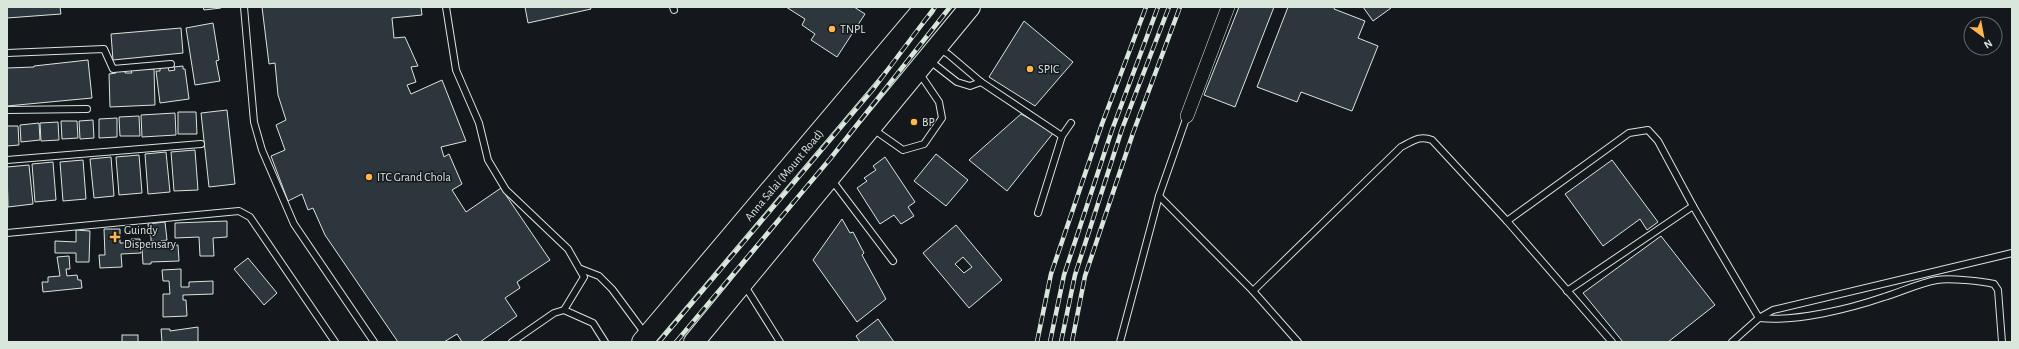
<svg xmlns="http://www.w3.org/2000/svg" width="2019" height="349" viewBox="0 0 2019 349" font-family="'Alegreya Sans',sans-serif">
<rect width="100%" height="100%" fill="#14181c"/>
<!-- building -->
<g fill="#2c363c" stroke="#d8e6dc" fill-rule="evenodd">
<path d="M7,7h53l1,7 -54,4z"/>
<path d="M203,7h18v1l-17,2z"/>
<path d="M262,7h159l1,8 -30,3 2,20 11,-1 13,29 -7,1 5,15 -9,3 4,9 31,-14 24,61 -25,6 3,10 5,-3 13,30 -10,6 14,22 35,-24 49,72 -33,22 3,6 -15,10 12,18 -37,26h-18l-5,-8 -13,8h-46l-73,-107 -12,-27 -5,2 -6,-16 -14,7 -17,-45 14,-6 -9,-25 10,-5 -8,-25 -3,-32 -6,1z"/>
<path d="M525,7h65l1,2 -63,14z"/>
<path d="M786,7h68l11,7 -28,43 -26,-17 4,-6 -13,-9 3,-6z"/>
<path d="M1239,7h35l-39,100 -31,-12z"/>
<path d="M1288,7h47l-1,2 31,12 -7,17 20,8 -26,65 -51,-19 -4,10 -40,-15z"/>
<path d="M1363,7h28v1l-18,13z"/>
<path d="M1024,21l49,41 -38,44 -46,-29z"/>
<path d="M213,23l6,37 -3,1 4,20 -25,4 -9,-57z"/>
<path d="M181,28l2,25 -70,7 -2,-26z"/>
<path d="M88,60l4,38 -85,8v-38l27,-1v-1z"/>
<path d="M183,66v3h2l4,30 -29,4 -4,-32h4v-3l8,-1 1,4 6,-1 -1,-3z"/>
<path d="M154,69l1,36 -45,2 -1,-33 7,-1 -1,-2h10v2h7l-1,-3z"/>
<path d="M227,110l8,74 -26,3 -8,-74z"/>
<path d="M178,112h18l1,22h-19z"/>
<path d="M175,113l1,22 -34,2 -1,-22z"/>
<path d="M1021,114l33,18 -47,59 -38,-31z"/>
<path d="M139,116l1,20h-20l-1,-19z"/>
<path d="M117,118v19l-18,1v-19z"/>
<path d="M93,120l1,18 -14,1 -1,-18z"/>
<path d="M61,121h16l1,17 -16,1z"/>
<path d="M58,122l1,18 -18,1 -1,-18z"/>
<path d="M39,123l1,17 -19,2 -1,-17z"/>
<path d="M7,126h11l1,19 -12,1z"/>
<path d="M195,150l3,40 -24,1 -3,-39z"/>
<path d="M166,152l4,40 -22,2 -3,-40z"/>
<path d="M936,154l32,26 -22,26 -32,-25z"/>
<path d="M139,155l3,38 -23,2 -3,-38z"/>
<path d="M111,157l3,39 -20,2 -4,-39z"/>
<path d="M885,157l30,45 -7,5 6,9 -13,8 -7,-9 -14,9 -23,-36 10,-7 -3,-3 12,-8 -3,-4z"/>
<path d="M83,160l3,39 -23,2 -3,-39z"/>
<path d="M1612,160l46,62 -11,8 -7,-11 -37,27 -38,-52z"/>
<path d="M53,162l3,38 -21,2 -3,-38z"/>
<path d="M29,165l4,39 -25,3 -1,-40z"/>
<path d="M842,219l8,14 3,-1 11,21 -2,2 24,44 -29,23 -44,-62z"/>
<path d="M227,221v16l-14,1 1,18h-14l-1,-19 -24,1v-15z"/>
<path d="M165,222l2,18 -6,1 1,5 16,-1 1,16 -28,1v2h-8l-1,-16 12,-1v-6h-3v-6h-2l-1,-11z"/>
<path d="M956,225l46,55 -33,28 -46,-55zM963,257l9,10 -8,6 -9,-9z"/>
<path d="M104,229h16v14h11v-4h9l1,14 -20,1 1,13 -22,1 -1,-13h6z"/>
<path d="M76,230l14,1 -1,31h-13v-9h-21v-12l21,1z"/>
<path d="M1661,236l54,69 -47,37h-45l-40,-49z"/>
<path d="M69,256l1,13h-4l1,7 10,-1 1,5h3l1,8 -39,4 -1,-10h6v-5l12,-1 -3,-19z"/>
<path d="M248,258l29,35 -13,12 -30,-36z"/>
<path d="M181,269v18h8v-5l24,-1v13l-30,1v5h3l1,16 -24,1v-23h7l-1,-13h-6l-1,-11z"/>
<path d="M878,319l16,23h-34l-4,-6z"/>
<path d="M198,327v15h-36l-1,-13h9v2z"/>
<rect x="122" y="335" width="16" height="7"/>
</g>
<g fill="none" stroke-linecap="round" stroke-linejoin="round">
<!-- service casing -->
<g stroke="#d8e6dc" stroke-width="8">
<g id="service">
<path d="M244,7l10,115 8,28 32,74 80,118"/>
<path d="M446,7l10,63 23,53 9,37 18,30 62,59 16,28 -20,33"/>
<path d="M673,7l1,3"/>
<path d="M939,49l9,5 33,28 81,54"/>
<path d="M7,53l97,-4 9,20 58,-5"/>
<path d="M930,61l27,21 13,4 11,-4"/>
<path d="M7,110l80,-1"/>
<path d="M873,129l30,21 21,-6 18,-26 -3,-16 -19,-28"/>
<path d="M7,160l194,-16"/>
<path d="M831,179l62,82"/>
<path d="M1159,196l94,95 45,51"/>
<path d="M1038,213l24,-77 9,-13"/>
<path d="M1507,221l122,-88 19,-3 10,11 35,65"/>
<path d="M7,233l232,-22 11,6 85,125"/>
<path d="M581,269l18,7 13,13 34,46"/>
<path d="M745,286l35,56"/>
<path d="M1253,291l148,-144c12,-6 19,-12 31,-7l75,81 105,121"/>
<path d="M1567,291l126,-85 66,112c37,4 90,-9 125,-21 17,-5 35,-14 53,-17 12,-2 45,1 57,4l4,6 4,52"/>
<path d="M512,342l42,-29 10,-3 29,13 12,19"/>
<path d="M1120,342l39,-146 28,-80"/>
<path d="M1732,342l27,-24 14,-8 239,-57"/>
</g>
</g>
<!-- minor casing -->
<g stroke="#d8e6dc" stroke-width="14">
<path id="minor" d="M1187,116l41,-109"/>
</g>
<!-- primary casing -->
<g stroke="#d8e6dc" stroke-width="22">
<g id="primary">
<path d="M642,342l283,-335"/>
<path d="M694,342l276,-335"/>
</g>
</g>
<!-- service -->
<use href="#service" stroke="#14181c" stroke-width="6"/>
<!-- minor -->
<use href="#minor" stroke="#14181c" stroke-width="13"/>
<!-- primary -->
<use href="#primary" stroke="#14181c" stroke-width="20"/>
<!-- rail casing -->
<g stroke="#d8e6dc" stroke-width="4.5">
<g id="rail">
<path d="M659,342l215,-254 61,-81"/>
<path d="M676,342l154,-183 120,-152"/>
<path d="M1037,342l14,-68 51,-150 44,-117"/>
<path d="M1050,342l14,-67 48,-145 46,-123"/>
<path d="M1061,342l14,-67 47,-146 47,-122"/>
<path d="M1072,342l13,-66 48,-143 47,-126"/>
</g>
</g>
<!-- rail -->
<use href="#rail" stroke="#14181c" stroke-width="3" stroke-dasharray="9" stroke-linecap="butt"/>
</g>
<!-- markers -->
<g fill="#ffb74d" stroke="#14181c" stroke-width="1.5">
<circle cx="832" cy="29" r="4"/>
<circle cx="1030" cy="69" r="4"/>
<circle cx="914" cy="122" r="4"/>
<circle cx="369" cy="177" r="4"/>
<path d="M113 231h4v4h4v4h-4v4h-4v-4h-4v-4h4z"/>
</g>
<g text-anchor="middle" dominant-baseline="central" stroke-width="3" stroke-linejoin="round" paint-order="stroke">
<!-- poi labels -->
<g font-size="12" fill="#d8e6dc" stroke="#14181c" text-anchor="start">
<text x="840" y="29">TNPL</text>
<text x="1038" y="69">SPIC</text>
<text x="922" y="122">BP</text>
<text x="377" y="177">ITC Grand Chola</text>
<text x="124" y="230">Guindy<tspan x="124" dy="14">Dispensary</tspan></text>
</g>
<!-- street labels -->
<g font-size="12" fill="#d8e6dc" stroke="#14181c">
<text transform="translate(784 175) rotate(-50)">Anna Salai (Mount Road)</text>
</g>
</g>
<!-- border -->
<rect width="2019" height="349" fill="none" stroke="#d8e6dc" stroke-width="16"/>
<!-- north arrow -->
<g transform="translate(1983 36) rotate(148)"><circle r="19" fill="#14181c" stroke="#626a69"/>
<path d="M0-3L7 15L0 10L-7 15Z" fill="#ffb74d"/>
<text y="-6" font-size="11" font-weight="bold" text-anchor="middle" fill="#d8e6dc">N</text>
</g>
</svg>
